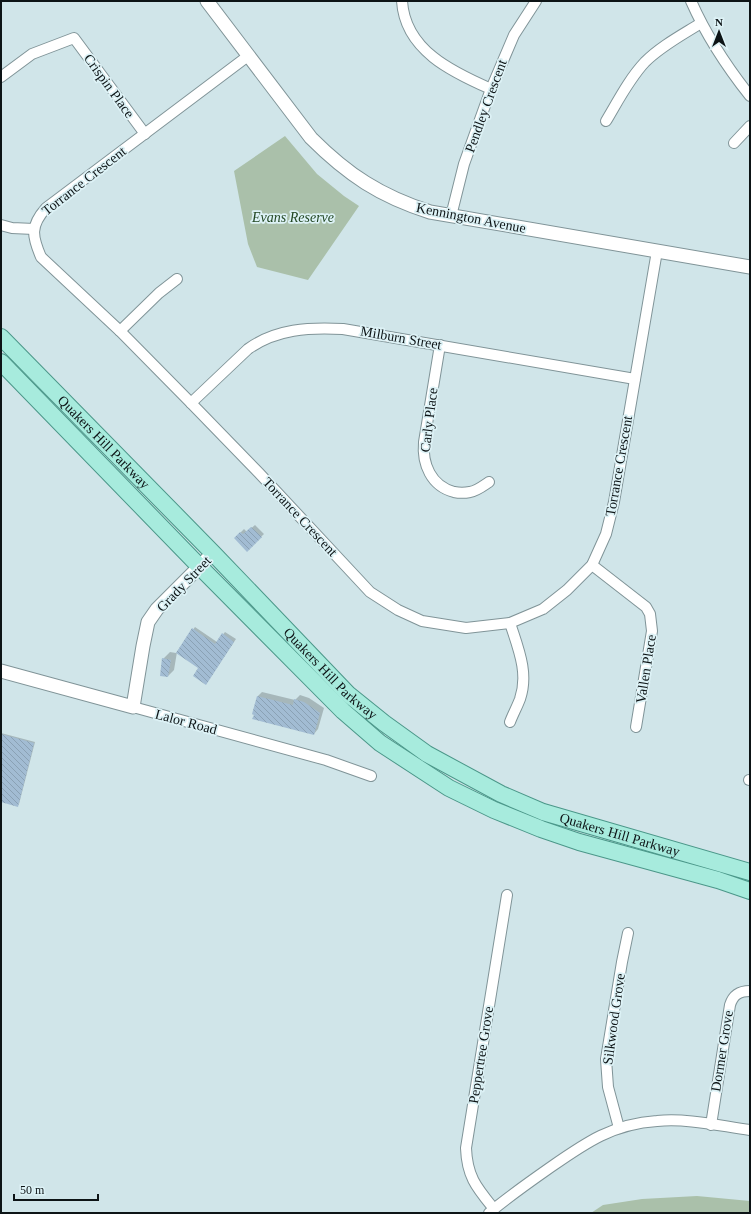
<svg xmlns="http://www.w3.org/2000/svg" width="751" height="1214" viewBox="0 0 751 1214" font-family="Georgia,serif">
<defs>
<pattern id="building-back-hatch" width="6" height="6" patternUnits="userSpaceOnUse"><rect width="6" height="6" fill="#a2bcd3"/><path d="M-1 5l2 2M0 0l6 6M5-1l2 2" fill="none" stroke="#8aa1b4"/></pattern>
</defs>
<rect width="100%" height="100%" fill="#d0e5e9"/>
<!-- green -->
<g fill="#aac0aa">
<path d="M285,136l32,38 27,22 15,10 -51,74 -51,-13 -9,-23 -14,-73z"/>
<path d="M697,1196l53,5v12h-159l12,-8 39,-6z"/>
</g>
<!-- shadow -->
<g fill="#0003">
<path d="M255,525l9,9 -17,16 -12,-12 9,-9 3,3z"/>
<path d="M195,627l22,15 8,-10 11,7 -30,45 -6,-16 -23,-16 -3,18 -6,6 -5,-17 7,-7 6,1z"/>
<path d="M262,692l33,8 5,-5 9,3 15,10 -6,21 -4,5 -61,-20 5,-18z"/>
<path d="M1,733l34,9 -16,62 -18,-3z"/>
</g>
<!-- building -->
<g fill="url(#building-back-hatch)">
<path d="M251,527l11,10 -15,15 -13,-14 6,-6 3,2z"/>
<path d="M192,628l23,16 7,-11 12,9 -28,43 -13,-9 5,-8 -22,-15z"/>
<path d="M162,658l9,2 -3,17 -8,-1z"/>
<path d="M257,696l36,9 1,-6 10,3 16,11 -6,22 -62,-16 2,-4 -2,-1z"/>
<path d="M1,734l33,9 -16,64 -17,-5z"/>
</g>
<g fill="none" stroke-linecap="round" stroke-linejoin="round">
<!-- minor casing -->
<g stroke="#809498" stroke-width="12">
<g id="minor">
<path d="M402,1c3,49 50,71 89,88"/>
<path d="M691,1c15,34 36,66 59,95"/>
<path d="M248,56l-202,152c-16,18 -14,28 -5,49l79,74 71,72 68,70 111,119 28,18 24,11 44,7 44,-5 33,-14 24,-19 25,-25 14,-31 8,-32 43,-251"/>
<path d="M1,77l31,-23 42,-16 71,96"/>
<path d="M606,121c12,-20 23,-42 39,-59 16,-16 37,-27 56,-39"/>
<path d="M734,143l16,-17"/>
<path d="M451,216l13,-52 27,-75 23,-54 22,-34"/>
<path d="M1,225l11,3 22,1"/>
<path d="M120,331l39,-38 18,-14"/>
<path d="M440,345l-16,97c-2,22 7,44 30,50 5,1 11,1 16,0 7,-1 13,-6 19,-10"/>
<path d="M191,403l57,-54c28,-20 61,-22 95,-20l292,50"/>
<path d="M592,565l54,42 4,7 2,17 -16,96"/>
<path d="M133,707l193,53 45,16"/>
<path d="M510,722c3,-8 7,-15 10,-23 9,-26 -2,-51 -10,-76"/>
<path d="M749,780h1"/>
<path d="M711,1125l19,-120c3,-10 9,-14 20,-14"/>
<path d="M619,1128l-11,-41 -2,-28 16,-97 6,-29"/>
<path d="M494,1209c-17,-21 -27,-32 -28,-61l41,-253"/>
<path d="M489,1213c19,-16 39,-30 59,-44 36,-25 63,-45 109,-48 31,-3 63,5 93,9"/>
</g>
</g>
<!-- tertiary casing -->
<g stroke="#809498" stroke-width="15">
<g id="tertiary">
<path d="M207,1l104,137c37,37 69,58 119,74l320,55"/>
<path d="M1,671l132,36 10,-61 5,-24 9,-13 56,-56"/>
</g>
</g>
<!-- primary casing -->
<g stroke="#4b9789" stroke-width="18">
<g id="primary">
<path id="s1" d="M1,337l212,216 135,141 36,29 43,31 74,40 42,18 207,60"/>
<path d="M1,362l199,205 143,144 37,32 69,45 45,22 47,19 38,13 139,38 32,11"/>
</g>
</g>
<!-- minor -->
<use href="#minor" stroke="#fff" stroke-width="10"/>
<!-- tertiary -->
<use href="#tertiary" stroke="#fff" stroke-width="13"/>
<!-- primary -->
<use href="#primary" stroke="#a7ebdd" stroke-width="16"/>
</g>
<g text-anchor="middle" dominant-baseline="central" stroke-width="3.5" stroke-linejoin="round" paint-order="stroke">
<!-- street labels -->
<g font-size="14" fill="#0d1416" stroke="#ddf2f6">
<text transform="translate(109 86) rotate(54)">Crispin Place</text>
<text transform="translate(486 106) rotate(-70)">Pendley Crescent</text>
<text transform="translate(84 181) rotate(-38)">Torrance Crescent</text>
<text transform="translate(471 218) rotate(11)">Kennington Avenue</text>
<text transform="translate(401 338) rotate(10)">Milburn Street</text>
<text transform="translate(429 420) rotate(-83)">Carly Place</text>
<text stroke="none"><textPath href="#s1" startOffset="147">Quakers Hill Parkway</textPath></text>
<text transform="translate(619 466) rotate(-80)">Torrance Crescent</text>
<text transform="translate(300 517) rotate(47)">Torrance Crescent</text>
<text transform="translate(184 584) rotate(-46)">Grady Street</text>
<text transform="translate(646 669) rotate(-81)">Vallen Place</text>
<text stroke="none"><textPath href="#s1" startOffset="471">Quakers Hill Parkway</textPath></text>
<text transform="translate(186 722) rotate(15)">Lalor Road</text>
<text stroke="none"><textPath href="#s1" startOffset="807">Quakers Hill Parkway</textPath></text>
<text transform="translate(614 1019) rotate(-82)">Silkwood Grove</text>
<text transform="translate(722 1051) rotate(-81)">Dormer Grove</text>
<text transform="translate(481 1055) rotate(-81)">Peppertree Grove</text>
</g>
<!-- park labels -->
<g font-size="14" font-style="italic" fill="#214622" stroke="#ddf2f6">
<text x="293" y="217">Evans Reserve</text>
</g>
</g>
<!-- border -->
<rect width="751" height="1214" fill="none" stroke="#0d1416" stroke-width="4"/>
<!-- north arrow -->
<g transform="translate(719 32)" stroke="#ddf2f6" stroke-width="3" paint-order="stroke">
<path d="M0-3L7 15L0 10L-7 15Z" fill="#0d1416"/>
<text y="-6" font-size="11" font-weight="bold" text-anchor="middle" fill="#0d1416">N</text>
</g>
<!-- scale -->
<path d="M14 1194v6h84v-6" fill="none" stroke="#0d1416" stroke-width="2"/>
<text x="20" y="1194" font-size="12" fill="#0d1416" stroke="#ddf2f6" stroke-width="3" paint-order="stroke">50 m</text>
</svg>
